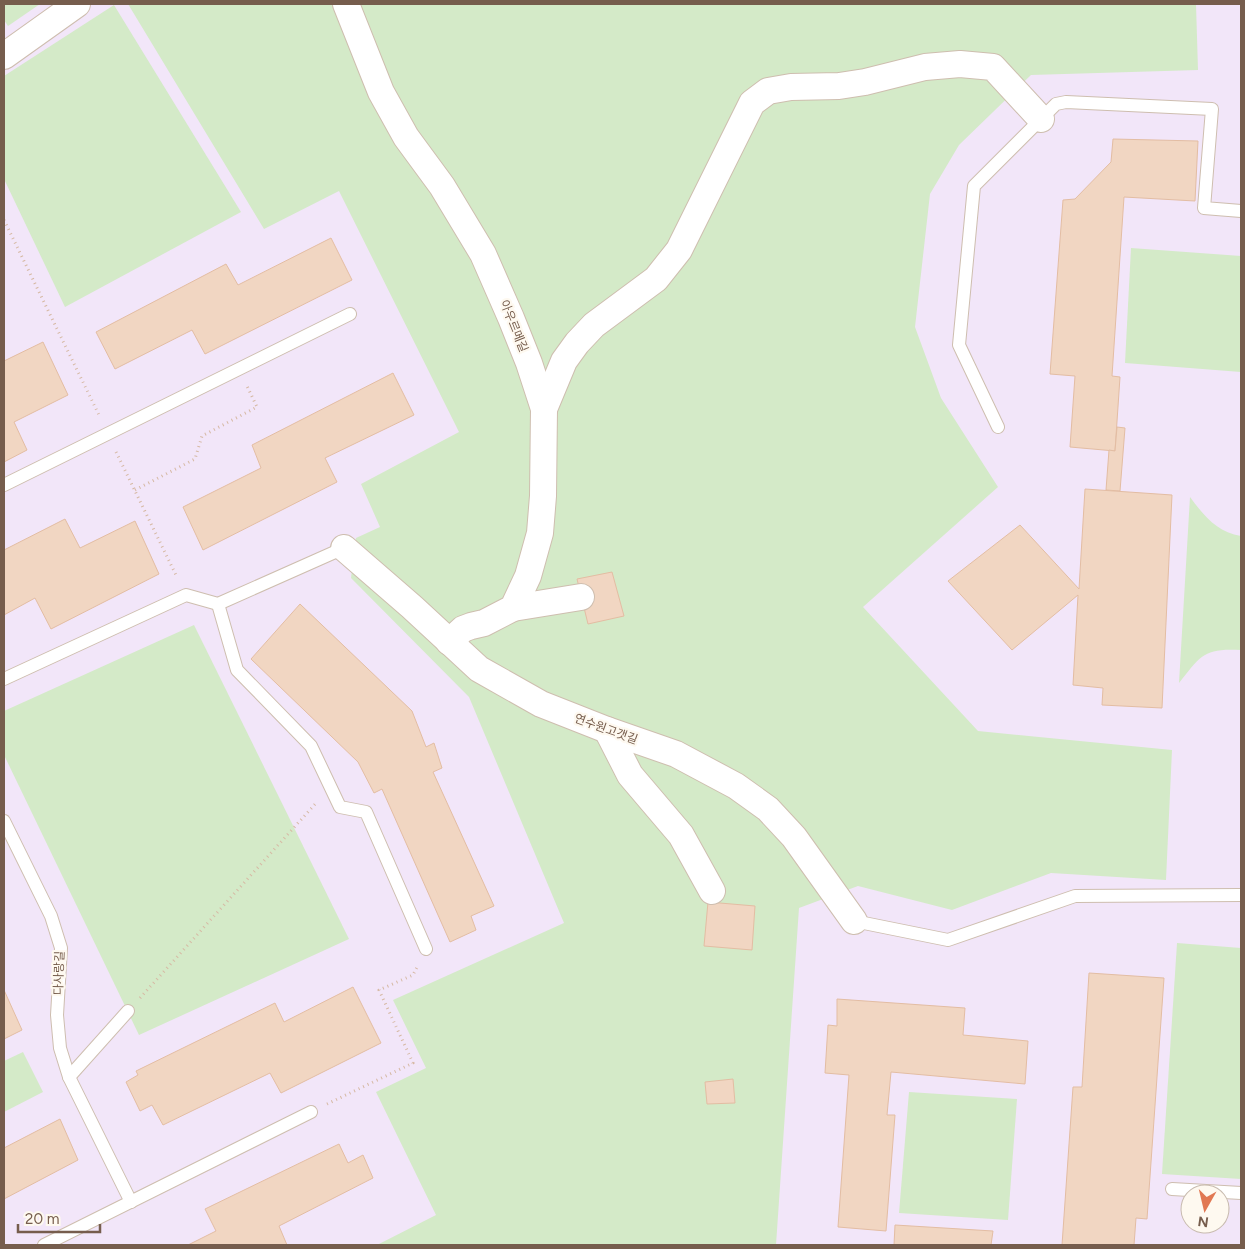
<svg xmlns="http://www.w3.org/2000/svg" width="1245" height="1249" viewBox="0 0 1245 1249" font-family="Figtree,'Noto Sans KR',sans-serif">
<rect width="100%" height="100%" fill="#fcf5ea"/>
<!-- education -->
<path fill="#f2e6f9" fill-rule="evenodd" d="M4,4h1237v1241h-1237zM1190,1194h30v30h-30z"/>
<!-- green -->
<g fill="#d4eac8">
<path d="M4,4h36l-32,22 -4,-6z"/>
<path d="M128,4h1068l2,66 -167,5 -72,70 -29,49 -15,133 26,71 57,89 -135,120 115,124 194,19 -6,130 -115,-7 -99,37 -94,-24 -59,22 -23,337h-399l59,-30 -60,-123 50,-24 -33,-68 171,-77 -95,-226 -118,-119 5,-40 24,-11 -19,-43 98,-52 -120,-241 -75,38z"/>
<path d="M114,5l127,207 -176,95 -61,-128v-103z"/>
<path d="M1131,248l110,8v116l-116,-9z"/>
<path d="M1190,497c14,19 27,35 51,39v114c-37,-2 -40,5 -62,33z"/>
<path d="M194,625l155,314 -210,96 -135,-280v-44z"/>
<path d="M1177,943l64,5v231l-79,-5z"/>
<path d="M23,1052l20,40 -39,20v-51z"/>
<path d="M909,1092l108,7 -9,121 -109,-7z"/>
</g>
<!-- building -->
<g fill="#f1d6c2" stroke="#e3bda3">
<path d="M1113,139l85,2 -3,60 -71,-4 -12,179 8,1 -5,74 -45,-4 5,-71 -25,-2 13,-174 12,-1 36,-37z"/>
<path d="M331,238l21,42 -147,74 -13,-24 -77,39 -19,-37 130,-68 12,21z"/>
<path d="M43,342l25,53 -54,27 13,28 -23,12v-101z"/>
<path d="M393,373l21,42 -89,43 12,24 -134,68 -20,-43 78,-39 -9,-23z"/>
<path d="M1117,427l8,1 -5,63 -14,-1 3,-40 6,1z"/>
<path d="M1085,489l87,6 -10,213 -60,-3 1,-17 -30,-3 5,-90 -66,55 -64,-69 72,-56 59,64z"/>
<path d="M65,519l15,29 55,-27 24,53 -108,55 -16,-31 -31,17v-65z"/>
<path d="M612,572l12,44 -36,8 -11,-45z"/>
<path d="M300,604l112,107 14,36 8,-4 8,25 -9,4 61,134 -23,10 5,14 -26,12 -68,-153 -8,4 -16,-31 -107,-103z"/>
<path d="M708,902l47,4 -3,44 -48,-4z"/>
<path d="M1089,973l75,5 -17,241 -11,-1 -2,27h-72l11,-158h9z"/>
<path d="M353,987l28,56 -100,50 -11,-20 -107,52 -11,-20 -12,6 -14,-29 12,-7 -2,-4 139,-68 9,19z"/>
<path d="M4,990l18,40 -18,9z"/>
<path d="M837,999l128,9 -2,27 65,6 -3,43 -134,-12 -4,43h8l-9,116 -48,-4 11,-152 -24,-2 3,-48 9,1z"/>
<path d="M733,1079l2,24 -28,1 -2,-22z"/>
<path d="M60,1119l18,41 -74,39v-51z"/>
<path d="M339,1144l9,19 15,-8 10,23 -94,48 8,19h-99l28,-14 -11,-22z"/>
<path d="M895,1225l98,6 -2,14h-97z"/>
</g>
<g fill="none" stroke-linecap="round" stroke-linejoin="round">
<!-- lane casing -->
<g stroke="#cebeaf" stroke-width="14">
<g id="lane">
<path d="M998,427l-39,-82 15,-159 82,-82 10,-2 146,7 -8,99 37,3"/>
<path d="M4,485l346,-171"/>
<path d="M218,604l19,66 74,76 29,61 26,5 60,137"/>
<path d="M4,679l182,-84 32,9 126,-56"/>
<path d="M4,821l47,95 10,32 -4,67 3,33 9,29 62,125"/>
<path d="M854,921l94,19 127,-44 166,-1"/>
<path d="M69,1077l59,-66"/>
<path d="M1172,1189l69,4"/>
<path d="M44,1245l267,-133"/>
</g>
</g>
<!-- street casing -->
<g stroke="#cebeaf" stroke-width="28">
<g id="street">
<path d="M346,4l35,88 25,45 36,49 41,68 28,64 18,45 15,46 -1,87 -3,37 -12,43 -15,32 -29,15 -13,3 -8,3 -14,13"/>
<path d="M4,56l73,-52"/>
<path d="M544,409l20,-48 13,-18 17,-18 62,-46 23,-29 73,-147 16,-12 23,-4 48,-1 26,-4 60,-15 35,-3 33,3 48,52"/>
<path d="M344,548l68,59 67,62 62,35 66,26 69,24 60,32 32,23 26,28 60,84"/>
<path d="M513,608l68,-11"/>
<path d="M607,730l23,45 51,60 31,56"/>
</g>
</g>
<!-- path -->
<g stroke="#d6b9a4" stroke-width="3" stroke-dasharray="1 4" stroke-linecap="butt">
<path d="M4,220l95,195"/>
<path d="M116,452l61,125"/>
<path d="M135,490l60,-31 7,-23 55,-29 -10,-21"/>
<path d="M140,998l177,-196"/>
<path d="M327,1104l86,-41 -34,-73 34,-15 4,-8"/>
</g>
<!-- lane -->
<use href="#lane" stroke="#fff" stroke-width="12"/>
<!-- street -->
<use href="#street" stroke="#fff" stroke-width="26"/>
</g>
<g text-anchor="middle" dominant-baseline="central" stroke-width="4.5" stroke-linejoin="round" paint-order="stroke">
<!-- street labels -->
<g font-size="12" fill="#765d4d" stroke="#fef9f0">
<text transform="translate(514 326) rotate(68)">아우르메길</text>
<text transform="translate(606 729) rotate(20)">연수원고갯길</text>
<text transform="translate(59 973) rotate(-88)">다사랑길</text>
</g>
</g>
<!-- border -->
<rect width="1245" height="1249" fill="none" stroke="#765d4d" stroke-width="10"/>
<!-- north arrow -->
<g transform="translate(1205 1209) rotate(188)"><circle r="24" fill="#fef9f0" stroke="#c8bbaf"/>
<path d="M0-4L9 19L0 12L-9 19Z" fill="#e17853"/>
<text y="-8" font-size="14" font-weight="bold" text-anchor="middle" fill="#765d4d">N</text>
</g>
<!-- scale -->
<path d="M18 1224v8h82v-8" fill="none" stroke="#765d4d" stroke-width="2.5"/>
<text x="25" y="1224" font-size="15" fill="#765d4d" stroke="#fef9f0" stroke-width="4" paint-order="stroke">20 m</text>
</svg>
